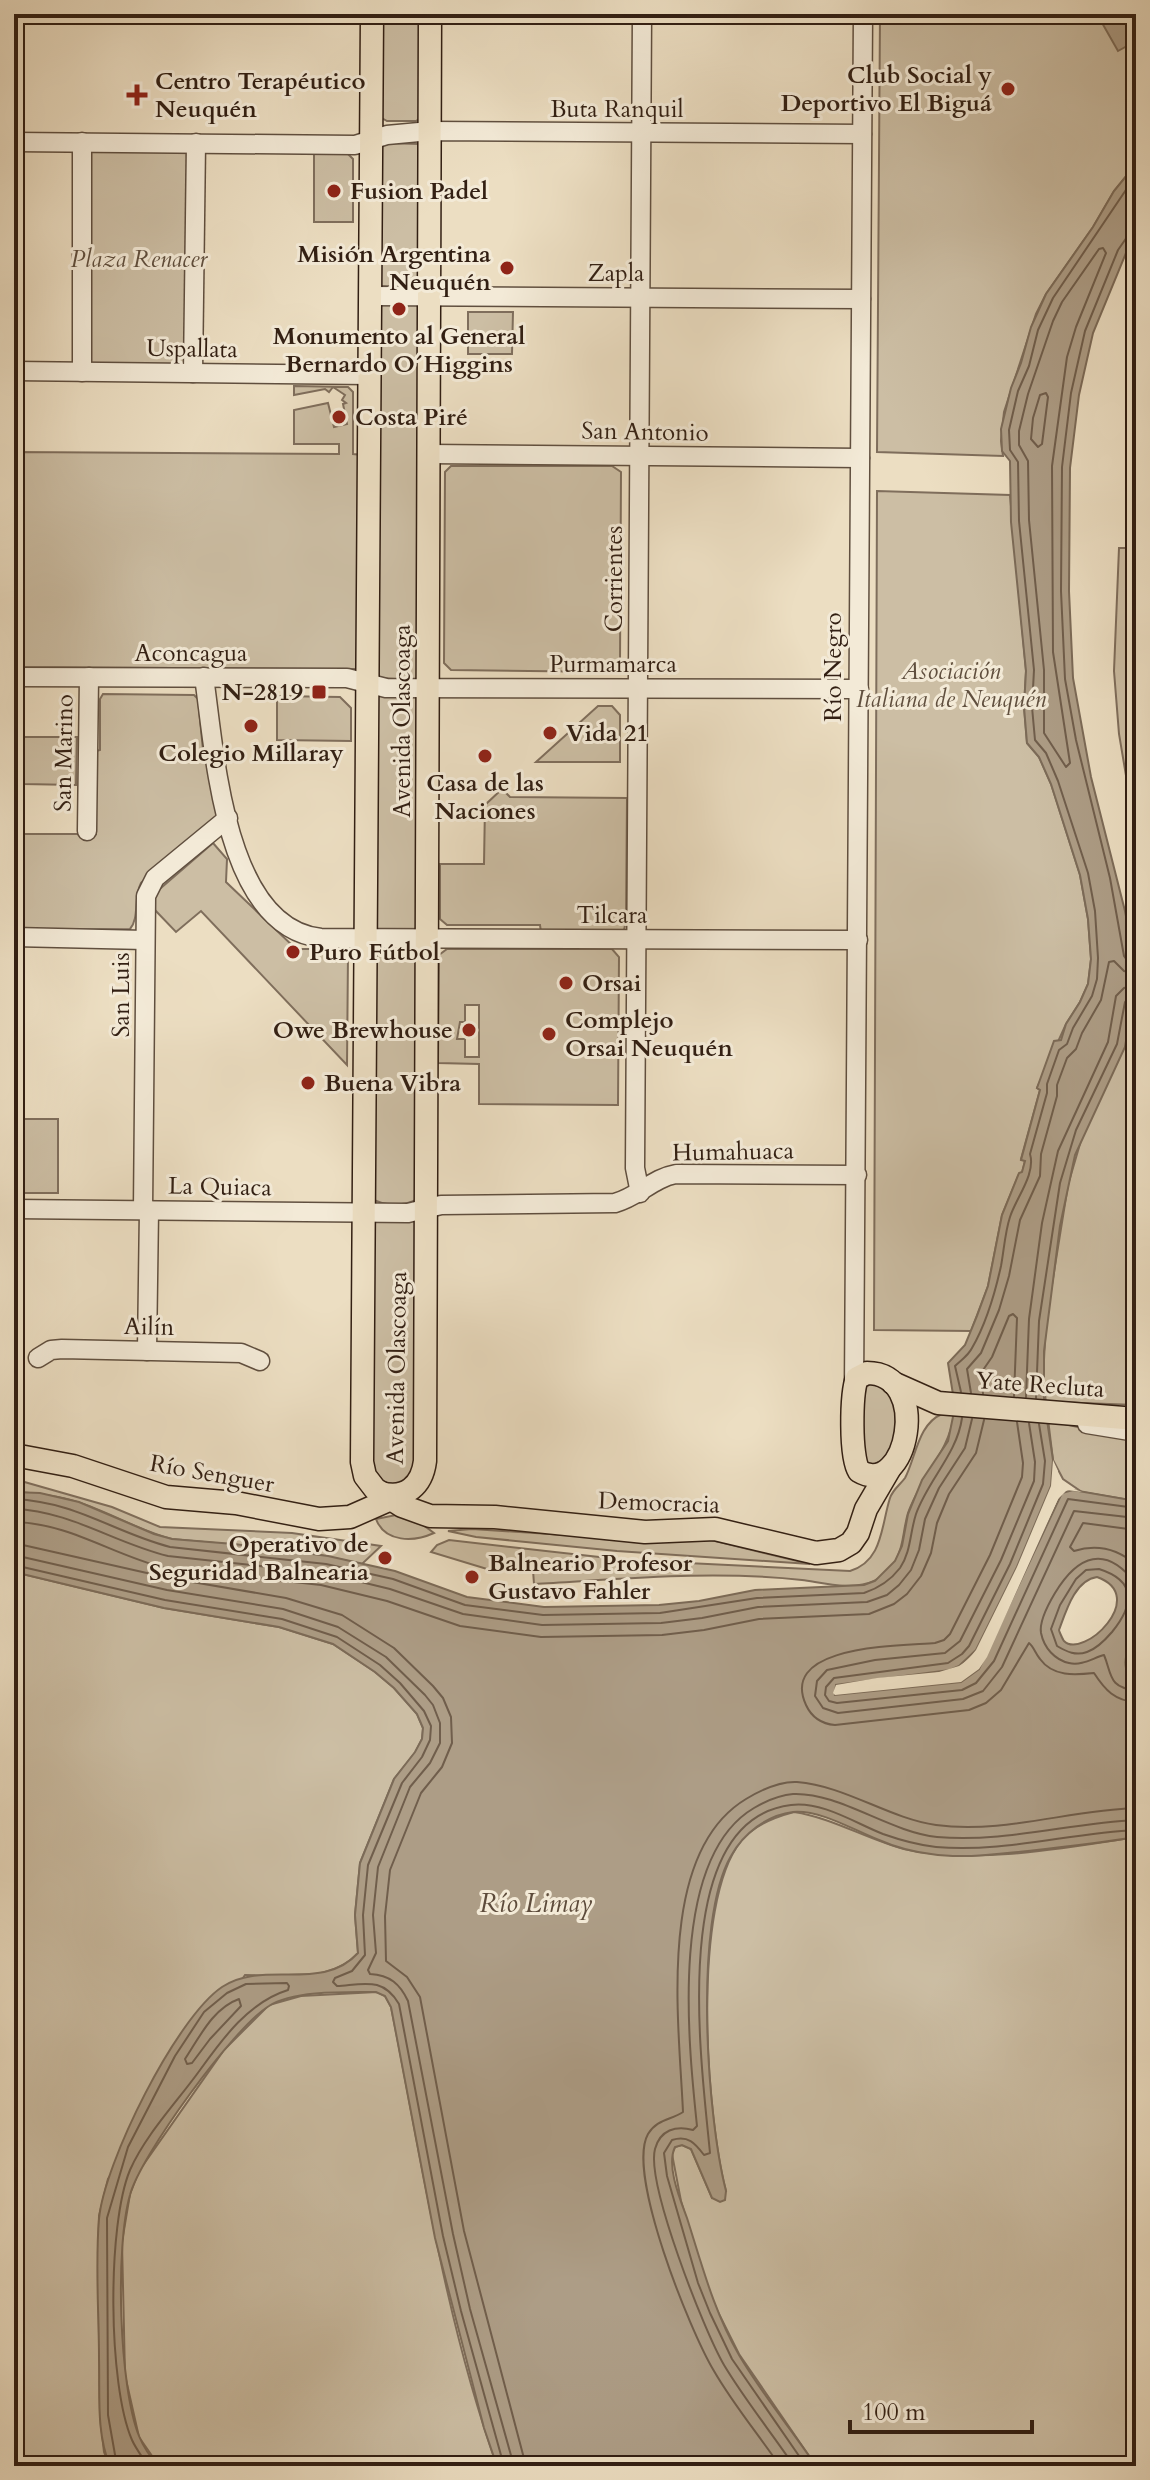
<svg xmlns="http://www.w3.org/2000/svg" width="1150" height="2480" viewBox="0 0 1150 2480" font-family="Cardo,serif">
<rect width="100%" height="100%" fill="#ecdec2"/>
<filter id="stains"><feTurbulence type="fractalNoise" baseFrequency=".0025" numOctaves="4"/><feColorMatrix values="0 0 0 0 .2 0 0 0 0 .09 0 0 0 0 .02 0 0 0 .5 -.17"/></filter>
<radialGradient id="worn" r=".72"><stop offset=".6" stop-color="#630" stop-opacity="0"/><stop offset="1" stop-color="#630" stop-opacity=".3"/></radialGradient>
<!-- green -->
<g fill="#ccbea4" stroke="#7f6e5c" stroke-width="2" fill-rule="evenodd">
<path d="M378,14h45l-4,105 -3,2h-29l-7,-4z"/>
<path d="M880,14h256v150l-22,27 -21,36 -47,67 -10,20 -32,98 -3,29 2,15 -126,-4z"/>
<path d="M382,143l38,1 -1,144 -40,-2 -2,-135z"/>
<path d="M183,148l6,5 -2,213 -95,1 -4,-8 1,-202 2,-6z"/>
<path d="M314,153h33l6,6v63h-39z"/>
<path d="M379,305h39v374l-4,1 -37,-2z"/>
<path d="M468,312h45l-1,42h-44z"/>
<path d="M294,386l54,1 5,5v62l10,1 -6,214 -343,-2v-215l325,2v-10h-45v-34l34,-7 6,24 13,-3 -4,-20 3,-1 -4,-3 3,-5 -12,-8 -4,5 -4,-3 -31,6z"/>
<path d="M451,466h161l9,6 -1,192 -7,8 -162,-2 -7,-7 1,-191z"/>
<path d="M877,491l133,4 16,176 -2,36 3,36 12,14 12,27 29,91 8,44 3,40 -3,25 -8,18 -14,22 -29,64 3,2 -19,69 4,2 -3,12 -3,1 -17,41 -14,71 -17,45 -97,-1z"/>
<path d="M1119,548h17v287l-17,-101 -5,-63z"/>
<path d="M103,694l91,1 4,4 5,51h5l9,64 -3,7 -73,62c-8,15 -1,34 -11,46l-107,1v-96h73v-83l4,-1v-51z"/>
<path d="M378,695h39l1,235 -41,2 -5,-12z"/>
<path d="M277,696l63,1 11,11v33l-74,-1z"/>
<path d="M598,706h14l8,9v47h-84z"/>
<path d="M23,737h54l-1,48 -53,-1z"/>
<path d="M502,789l8,8 117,1 -1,123 -2,9 -83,2 -1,-7h-93l-7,-6v-55h44l1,-59z"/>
<path d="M213,843l14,16 -1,23 70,67h47l5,5 -1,111 -146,-154 -25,21 -22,-23v-15z"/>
<path d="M1130,937l6,7v461l-80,-3 -1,20 81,18v61l-54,-9 -19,-13 -10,-19 -10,-82 3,-56 22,-137 65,-223z"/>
<path d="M377,946l40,1 -1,253c-11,6 -33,6 -43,-1l-1,-250z"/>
<path d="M447,949h165l7,8 -1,148 -139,-1v-40l-41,-1 1,-108zM465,1005h14v52h-14v-18h-8l3,-17h5z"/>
<rect x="14" y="1119" width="44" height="74"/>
<path d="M375,1220h41l4,242 -8,18 -25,7 -20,-27z"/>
<path d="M882,1383l15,20 -4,50 -28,17 -4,-85z"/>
<path d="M942,1414l12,1c-5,37 -34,63 -46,98 -5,16 -4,33 -12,47 -5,8 -13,17 -22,21 -21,10 -50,2 -72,-1 -90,-10 -179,-1 -268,4l-1,-14 -46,-1 -56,-17 6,-7 12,-5 177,20 224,11c33,-10 31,-45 40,-73 3,-9 10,-13 15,-20 11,-21 13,-54 37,-64z"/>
<path d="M14,1479l98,28 48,20 132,6 89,13 -19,18 -61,-13 -129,-12c-33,-8 -62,-27 -95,-37 -21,-7 -41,-9 -63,-10z"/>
<path d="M396,1515l27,10 11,8c-20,9 -49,10 -58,-14z"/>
<path d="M472,1529l185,12 54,-1 99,24 -193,-13 -141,-14 -28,-6z"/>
<path d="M14,1572l150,36 115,19 54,17 42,28 19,16 23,26 6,14 -1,11 -7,14 -21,26 -34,84 -5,52 3,38c-27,30 -76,22 -113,22l-137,204 -9,37 -1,39 2,161 4,36 6,14h-96z"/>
<path d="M794,1812c39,6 72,27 110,37 68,16 163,-1 232,-12v629h-320l-77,-112 -22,-44 -12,-29 -24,-80 -9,-47 3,-7 7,-2 9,4 21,49 14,-7c-20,-77 -35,-287 15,-350 13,-16 34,-24 53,-29z"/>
<path d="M377,1992l8,4 6,11c31,154 53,310 106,459h-338l-20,-29 -14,-62 -3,-133 8,-48 9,-23 85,-121 45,-45 32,-9z"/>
</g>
<!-- water -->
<g fill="#ad9d86" stroke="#7c6b58" stroke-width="2" fill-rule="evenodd">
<path d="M1097,14h26l13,22v5l-18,10z"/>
<path d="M1136,164v73l-10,16 -33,80 -14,62 -9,73 -1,123 4,87 18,99 34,134 5,26 4,55 -9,55 -50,108 -15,71 -16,125v49l9,60 -2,26 -34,81 -41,83 -17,16 -9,4 -114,15 -1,10 126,-13 18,-13 83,-176 11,-3 63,11v144c-9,7 -12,12 -10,23l10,5v164c-36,6 -72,10 -108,14 -32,3 -65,8 -97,3 -17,-2 -36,-7 -52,-14 -26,-10 -57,-30 -86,-28 -26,3 -50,22 -62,44 -38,65 -24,262 -5,335l-1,9 -5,2 -8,-4 -21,-49 -9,-4 -7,2c-9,19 5,52 12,71 15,47 27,94 52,137 23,39 52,74 77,111h-319l-13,-38 -49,-190 -44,-231 -6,-11 -9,-4c-28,0 -83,-2 -107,14 -35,21 -129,150 -139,189 -15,52 -11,191 9,241 4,10 12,22 20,30h-49c-14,-33 -10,-72 -11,-108 0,-46 -4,-93 0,-139 5,-56 77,-201 123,-232 41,-28 100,6 136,-34l-3,-38 5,-52 34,-84 21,-27 7,-13 1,-11 -6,-14 -23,-26 -19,-16 -42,-28 -54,-17 -115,-19 -150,-36v-80l26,1 39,9 75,32 18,5 62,5 94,12 67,15 72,26 77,10 115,-2 40,-4 56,-11 109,-5 11,-4 20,-20 7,-15 6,-32 14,-34 26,-39 7,-34 -7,-44 17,-18 12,-29 11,-30 14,-71 17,-42 3,-1 3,-11 -4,-1 19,-70 -3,-2 17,-47 7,-1 5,-16 14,-22 8,-18 3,-25 -3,-40 -8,-44 -29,-91 -12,-27 -12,-14 -3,-36 2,-36 -15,-149 -1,-61 -8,-10 -1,-22 10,-41 10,-25 10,-36 15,-33 47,-67 21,-36zM1097,1577c53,19 -14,83 -33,64 -1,-1 -5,-10 -5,-11 7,-19 16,-50 38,-53z"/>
</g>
<!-- pier -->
<path fill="#ecdec2" d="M1053,1460l5,11 -3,16 -34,82 -42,83 -8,11 -20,11 -73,8 -41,9 61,-9 44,-2 26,-6 15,-19 72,-159 11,-10 16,6 -15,-2 -9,9 -71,158 -8,12 -18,13 -126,13 -2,-2 3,-8 41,-7 62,-6 20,-6 9,-6 8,-10 41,-83 34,-81z"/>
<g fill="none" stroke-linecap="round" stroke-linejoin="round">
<!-- shore -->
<g stroke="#705e4c" stroke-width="2">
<path d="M1136,234l-9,3 -9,13 -33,81 -14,62 -9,74 -1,124 4,88 11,61 34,138 14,78 5,7 7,1"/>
<path d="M1103,248l3,5 -30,74 -9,30 -15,109 1,186 17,111 -4,4 -22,-34v-63l-15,-150 -1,-59 -9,-16v-14l9,-37 25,-73 9,-19 37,-53z"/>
<path d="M1046,393l2,4 -6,47 -4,3 -7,-8 2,-21 7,-23z"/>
<path d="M961,1392l-6,-26c6,-6 13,-10 17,-18 14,-24 23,-55 29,-82 3,-16 4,-34 9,-49 6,-19 26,-43 20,-63l17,-61v-9l12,-34 8,-6 6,-16 19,-32 5,-17 1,-21 -3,-47 -7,-38 -30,-92 -12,-28 -11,-13 -3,-33 2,-37 -15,-149 -1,-59 -8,-12 -1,-20 9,-39 11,-25 9,-36 15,-32 83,-123"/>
<path d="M971,1393l-4,-24 14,-16 18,-43 10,-34 11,-56 20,-44 1,-22 16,-58v-11l10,-27 9,-9 6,-16 19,-33 8,-38 5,-1 10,10 12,3"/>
<path d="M983,1394l-2,-21 11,-16 17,-41 4,-2 4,4 -3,78"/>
<path d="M1026,1397l3,-78 13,-96 16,-72 50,-109 8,-46 8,-8 12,-3"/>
<path d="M1036,1398l3,-77 21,-138 16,-53 41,-86 8,-42 4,-5 7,-1"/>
<path d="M1017,1422l6,41 -1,14 -32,78 -40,79 -6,6 -9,3c-33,3 -157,1 -129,62 6,13 17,19 29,20l134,-15 17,-7 15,-13 28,-47c5,4 6,10 11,16 13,18 35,16 54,14 11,17 21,28 42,29"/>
<path d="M1029,1423l6,39 -1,19 -33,79 -41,81 -15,12 -70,7 -48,10 -10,11 -2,15 8,12 15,5 125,-14 20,-8 19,-24 72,-156 62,7"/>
<path d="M1039,1424l6,37 -2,23 -33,80 -41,82 -7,8 -14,9 -114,15 -8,9 -1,8 4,6 8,2 125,-13 14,-7 18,-22 74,-162 68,9"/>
<path d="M14,1499c63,3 99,33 156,48l156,17 67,15 72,26 78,10 117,-2 97,-15 107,-5c15,-5 26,-12 36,-25 11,-16 10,-36 16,-54 12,-34 41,-60 46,-96"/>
<path d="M14,1509c57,2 100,34 154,47l156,17 66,16 73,25 79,11 119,-2 41,-5 56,-11 109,-5 20,-7 12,-10 12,-15 8,-20 6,-31 14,-31 26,-40 7,-29"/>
<path d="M14,1522c55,1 99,33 151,46l156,17 66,16 73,25 81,11 121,-2 42,-5 55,-11 110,-5 25,-10 13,-10 14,-18 10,-23 6,-30 12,-29 27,-41 8,-33"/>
<path d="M1136,1530l-53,-7 -13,24 4,4c23,-7 44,-2 62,14"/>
<path d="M14,1543l155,35 117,20 56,17 52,33 39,38 10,12 8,19 1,26 -10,24 -21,26 -31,77 -5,46 1,45 21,16 13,20 44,234 62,235"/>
<path d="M14,1555l153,35 116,19 55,18 48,30 39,38 8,10 7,18v20l-10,20 -20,24 -32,80 -5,48 3,38 -8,17 2,4c20,1 30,10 38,27l45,233 17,75 44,157"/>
<path d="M14,1565l151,35 117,19 55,18 43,28 20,18 24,28 7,15 -1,14 -8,17 -20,26 -34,82 -5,50 2,40 -13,16 -17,7 -2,4 4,4c28,-2 46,-9 62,18l44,232 18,75 43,155"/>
<path d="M1099,1569c38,12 35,36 13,63 -6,7 -16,17 -25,20 -11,4 -20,0 -30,-6l-6,-17 9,-24 16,-26 10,-9z"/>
<path d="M1136,1584c-30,-40 -58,-29 -81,9 -6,10 -16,28 -14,40 3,15 14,27 28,30 13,3 24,-5 35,-8 8,19 4,33 32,35"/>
<path d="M239,1999l2,7 -31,33 -18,24 -5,1 -2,-5c14,-21 28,-51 54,-60z"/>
<path d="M117,2466l-9,-51 -1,-197 21,-71 47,-91 29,-44 23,-19 19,-9 41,-1 2,3 -1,4c-39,12 -65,48 -88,80 -23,32 -54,64 -70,100 -23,55 -22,215 2,270 4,9 11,18 16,26"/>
<path d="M780,2466c-22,-32 -47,-62 -66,-95 -24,-40 -88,-198 -66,-237 9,-15 23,-14 35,-22 -4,-90 -27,-259 63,-313 15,-9 33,-18 51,-17 49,4 91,36 139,43 67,9 134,-15 200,-17"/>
<path d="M794,2466c-23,-34 -49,-66 -70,-101 -20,-34 -78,-182 -69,-216 5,-19 21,-24 38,-19l4,-4c-9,-85 -28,-268 57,-318 12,-7 25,-13 39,-14 46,-2 96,38 144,43 67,6 133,-14 199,-17"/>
<path d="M806,2466l-74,-107 -22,-46 -12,-30 -31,-107 -3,-23 8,-13c16,-5 23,3 32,15l6,-2c-8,-86 -44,-333 81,-348 31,-4 64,18 92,29 17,6 35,11 53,13 67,6 134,-14 200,-17"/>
</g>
<!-- minor casing -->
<g stroke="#604f3f" stroke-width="21">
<g id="minor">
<path d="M14,142l341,3 32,-10 43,-4 432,3"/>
<path d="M370,296l491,3"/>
<path d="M14,371l356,4"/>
<path d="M82,372v-230"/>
<path d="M193,373l3,-230"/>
<path d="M429,454l431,4"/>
<path d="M14,677l333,1 39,10 473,1"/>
<path d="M204,677c11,75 20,251 117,261l537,2"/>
<path d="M87,831l2,-154"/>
<path d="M14,937l131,3"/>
<path d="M640,1193l-5,-25 7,-1154"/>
<path d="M14,1209l394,4 33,-8 174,-2c23,-6 38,-25 61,-29l181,1"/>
<path d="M143,1210l3,-314 9,-18 73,-60"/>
<path d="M147,1351l2,-141"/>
<path d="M38,1358l13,-8 11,-1 179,4 19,8"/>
<path d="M854,1389l9,-1375"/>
<path d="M1087,1424l49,8"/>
</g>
</g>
<!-- major casing -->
<g stroke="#321f13" stroke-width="25">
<g id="major">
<path d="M372,14l-10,1448 3,14 10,13 27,17 28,10 65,1 150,15 70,-3 101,24 23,-3 12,-7 7,-10 8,-24 24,-41"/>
<path d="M867,1373c66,0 40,127 -8,98 -9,-14 -8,-77 -2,-93z"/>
<path d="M893,1383l45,20 198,16"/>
<path d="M14,1455l59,11 93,31 70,6 83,16 31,-2 50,-22"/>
<path d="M381,1493c25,7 41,-8 44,-32l5,-1447"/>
</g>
</g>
<!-- minor -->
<use href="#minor" stroke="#f3ead7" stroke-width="18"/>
<!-- major -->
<use href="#major" stroke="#ecdec2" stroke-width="22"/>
</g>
<!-- markers -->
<g fill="#8f2418" stroke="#f3ead7" stroke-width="3">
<circle cx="1008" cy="89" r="8"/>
<path d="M133 83h8v8h8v8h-8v8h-8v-8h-8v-8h8z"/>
<circle cx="334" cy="191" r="8"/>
<circle cx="507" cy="268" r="8"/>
<circle cx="399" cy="309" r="8"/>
<circle cx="339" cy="417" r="8"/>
<rect x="311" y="684" width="16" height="16" rx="4"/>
<circle cx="251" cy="726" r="8"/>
<circle cx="550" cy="733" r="8"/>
<circle cx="485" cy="756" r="8"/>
<circle cx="293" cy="952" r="8"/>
<circle cx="566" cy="983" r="8"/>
<circle cx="469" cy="1030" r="8"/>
<circle cx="549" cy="1034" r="8"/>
<circle cx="308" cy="1083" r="8"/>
<circle cx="385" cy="1558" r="8"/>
<circle cx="472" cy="1577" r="8"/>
</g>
<g text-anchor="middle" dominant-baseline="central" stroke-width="6" stroke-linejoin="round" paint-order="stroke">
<!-- poi labels -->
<g font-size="24" font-weight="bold" fill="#321f13" stroke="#f3ead7" text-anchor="start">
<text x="992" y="75" text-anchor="end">Club Social y<tspan x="992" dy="28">Deportivo El Biguá</tspan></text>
<text x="155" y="81">Centro Terapéutico<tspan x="155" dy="28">Neuquén</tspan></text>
<text x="350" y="191">Fusion Padel</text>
<text x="491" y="254" text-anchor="end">Misión Argentina<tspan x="491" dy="28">Neuquén</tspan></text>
<text x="399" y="336" text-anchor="middle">Monumento al General<tspan x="399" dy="28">Bernardo O´Higgins</tspan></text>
<text x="355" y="417">Costa Piré</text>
<text x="303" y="692" text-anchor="end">N-2819</text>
<text x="566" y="733">Vida 21</text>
<text x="251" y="753" text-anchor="middle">Colegio Millaray</text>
<text x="485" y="783" text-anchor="middle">Casa de las<tspan x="485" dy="28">Naciones</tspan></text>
<text x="309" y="952">Puro Fútbol</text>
<text x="582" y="983">Orsai</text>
<text x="565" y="1020">Complejo<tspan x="565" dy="28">Orsai Neuquén</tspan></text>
<text x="453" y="1030" text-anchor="end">Owe Brewhouse</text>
<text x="324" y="1083">Buena Vibra</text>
<text x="369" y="1544" text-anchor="end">Operativo de<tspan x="369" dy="28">Seguridad Balnearia</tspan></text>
<text x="488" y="1563">Balneario Profesor<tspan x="488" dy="28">Gustavo Fahler</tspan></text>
</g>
<!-- street labels -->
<g font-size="24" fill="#321f13" stroke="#f3ead7">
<text x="617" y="109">Buta Ranquil</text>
<text x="616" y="273">Zapla</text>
<text transform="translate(192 349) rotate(1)">Uspallata</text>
<text transform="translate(645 432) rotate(1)">San Antonio</text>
<text transform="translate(614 579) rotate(-90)">Corrientes</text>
<text x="191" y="653">Aconcagua</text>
<text x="613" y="664">Purmamarca</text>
<text transform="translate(833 667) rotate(-90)">Río Negro</text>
<text transform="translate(402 721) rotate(-90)">Avenida Olascoaga</text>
<text transform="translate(64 753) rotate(-89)">San Marino</text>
<text x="612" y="915">Tilcara</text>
<text transform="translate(121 995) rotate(-90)">San Luis</text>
<text transform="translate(733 1152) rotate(-1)">Humahuaca</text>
<text transform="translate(220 1187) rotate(1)">La Quiaca</text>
<text transform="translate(149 1327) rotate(1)">Ailín</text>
<text transform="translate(397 1368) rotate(-89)">Avenida Olascoaga</text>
<text transform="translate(1040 1385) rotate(4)">Yate Recluta</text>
<text transform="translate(212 1474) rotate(10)">Río Senguer</text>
<text transform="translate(659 1503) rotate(2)">Democracia</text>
</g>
<!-- park labels -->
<g font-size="24" font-style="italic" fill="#604f3e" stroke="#f3ead7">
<text x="139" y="259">Plaza Renacer</text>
<text x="951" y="671">Asociación<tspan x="951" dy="28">Italiana de Neuquén</tspan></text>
</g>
<!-- water labels -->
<g font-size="26" font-style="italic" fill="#5d4b3b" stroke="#f3ead7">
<text x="536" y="1903">Río Limay</text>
</g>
</g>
<!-- margin -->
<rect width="1150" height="2480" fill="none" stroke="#ecdec2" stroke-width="48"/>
<rect x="16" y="16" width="1118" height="2448" fill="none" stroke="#321f13" stroke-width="4"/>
<rect x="24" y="24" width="1102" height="2432" fill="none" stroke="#321f13" stroke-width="2"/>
<!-- scale -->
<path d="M850 2420v12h182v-12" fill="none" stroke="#321f13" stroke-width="4"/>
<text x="862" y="2420" font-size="24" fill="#321f13" stroke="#f3ead7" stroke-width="6" paint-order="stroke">100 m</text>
<rect width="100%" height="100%" filter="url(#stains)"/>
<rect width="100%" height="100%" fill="url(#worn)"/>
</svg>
